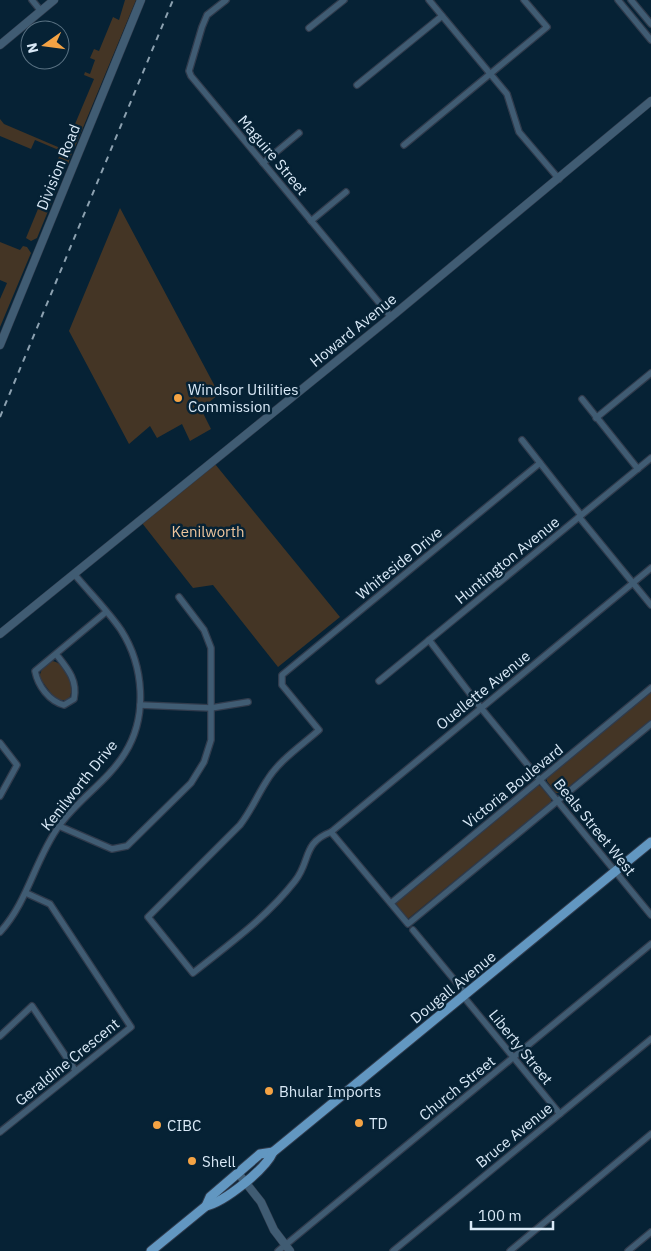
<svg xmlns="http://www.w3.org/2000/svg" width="651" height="1251" viewBox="0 0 651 1251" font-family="'IBM Plex Sans',sans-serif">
<rect width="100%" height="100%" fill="#062235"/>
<!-- green -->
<g fill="#443525">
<path d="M125,0h11l-61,147 -8,-4 27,-64 -10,-4 1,-3 5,2 5,-14 -5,-2 4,-9 5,2 14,-34 6,3z"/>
<path d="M0,119l4,5 68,29 -4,11 -12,1 5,-14 -26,-11 -4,9 -31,-13z"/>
<path d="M52,175l5,1 3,6 -23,56 -6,3 -5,-3z"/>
<path d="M120,208l99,186 -18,15 10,20 -21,12 -8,-17 -25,14 -7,-12 -21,18 -60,-113z"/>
<path d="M0,242l20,8 3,-4 4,1 4,6 -31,74v-28l7,-16 -7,-3z"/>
<path d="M215,464l125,153 -62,50 -65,-82 -20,3 -51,-65z"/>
<path d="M51,661c15,0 26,28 17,39h-12l-17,-23 3,-8z"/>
<path d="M651,692v28l-90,73h-5l-9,-12v-4z"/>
<path d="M537,786h3l11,12v4l-142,116h-3l-11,-16z"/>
</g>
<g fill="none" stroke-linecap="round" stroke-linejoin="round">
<!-- street casing -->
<g stroke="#303b4c" stroke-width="8">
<g id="street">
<path d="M32,0l9,11"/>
<path d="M226,0l-19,15 -5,12 -13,44 2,5 200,241"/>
<path d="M429,0l78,94 12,38 40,47"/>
<path d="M618,0l33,40"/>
<path d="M631,0l20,24"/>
<path d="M309,28l35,-28"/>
<path d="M357,85l85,-69"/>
<path d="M404,145l143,-118 -23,-27"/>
<path d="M263,163l36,-30"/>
<path d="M311,221l35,-29"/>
<path d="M582,399l56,70"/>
<path d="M596,418l55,-45"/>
<path d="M522,440l59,75"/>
<path d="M540,463l-258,212v10l37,45c-18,16 -41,31 -53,52 -9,14 -15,29 -26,43l-92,92 45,56c36,-29 73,-55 102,-92 16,-20 7,-38 36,-49l320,-264"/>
<path d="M579,517l72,88"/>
<path d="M429,640l52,68 170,207"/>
<path d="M56,654c11,14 22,26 18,45l-10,6c-15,-4 -26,-19 -29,-34l71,-59"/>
<path d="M379,681l272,-223"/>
<path d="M140,705l71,3 37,-6"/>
<path d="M0,743l17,22 -17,31"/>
<path d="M59,826l53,23 15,-3 64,-63 13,-21 7,-22v-92l-7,-18 -25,-33"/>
<path d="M331,832l77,92 243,-200"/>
<path d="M391,903l260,-215"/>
<path d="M413,930l53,64"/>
<path d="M0,932c28,-30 35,-73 59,-106 19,-27 49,-45 66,-73 23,-37 19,-87 -4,-123 -13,-19 -31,-37 -46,-55"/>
<path d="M463,996l97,118"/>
<path d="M0,1036l32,-30 43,64"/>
<path d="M0,1132l131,-105 -81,-123 -24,-11"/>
<path d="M278,1251l373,-307"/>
<path d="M393,1251l258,-212"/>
<path d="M510,1251l141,-117"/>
<path d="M628,1251l23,-19"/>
</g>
</g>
<!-- secondary casing -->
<g stroke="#303b4c" stroke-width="9">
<g id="secondary">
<path d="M0,45l54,-45"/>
<path d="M0,345l141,-345"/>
<path d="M0,634l391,-317 260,-216"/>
<path d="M238,1173l23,29 13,28 16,21"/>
</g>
</g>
<!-- primary casing -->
<g stroke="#303b4c" stroke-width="11">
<g id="primary">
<path d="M206,1206l4,-9 50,-43 13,-2"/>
<path d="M151,1251l55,-45c18,-4 59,-36 67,-54l378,-310"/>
</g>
</g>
<!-- street -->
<use href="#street" stroke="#405c73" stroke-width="5.5"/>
<!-- secondary -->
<use href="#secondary" stroke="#405c73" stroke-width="8"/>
<!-- primary -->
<use href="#primary" stroke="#6297c1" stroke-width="9"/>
<!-- rail -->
<path stroke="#8ca1b0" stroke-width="2" stroke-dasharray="6 6" stroke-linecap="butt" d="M0,417l173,-417"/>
</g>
<!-- markers -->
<g fill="#f4a344" stroke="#062235" stroke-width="2">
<circle cx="178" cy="398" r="5"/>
<circle cx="269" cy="1091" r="5"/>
<circle cx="359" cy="1123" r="5"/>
<circle cx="157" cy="1125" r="5"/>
<circle cx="192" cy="1161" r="5"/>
</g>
<g text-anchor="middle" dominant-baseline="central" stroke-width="5" stroke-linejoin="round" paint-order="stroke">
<!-- street labels -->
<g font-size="15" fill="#d9e9f7" stroke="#062235">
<text transform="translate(273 155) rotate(50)">Maguire Street</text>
<text transform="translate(58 167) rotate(-68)">Division Road</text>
<text transform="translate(353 330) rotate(-39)">Howard Avenue</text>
<text transform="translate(507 560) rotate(-39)">Huntington Avenue</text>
<text transform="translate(399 563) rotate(-39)">Whiteside Drive</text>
<text transform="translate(483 690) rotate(-39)">Ouellette Avenue</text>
<text transform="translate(79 785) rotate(-51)">Kenilworth Drive</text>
<text transform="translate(513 786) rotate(-39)">Victoria Boulevard</text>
<text transform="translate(595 827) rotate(51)">Beals Street West</text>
<text transform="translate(453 987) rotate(-39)">Dougall Avenue</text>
<text transform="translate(521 1047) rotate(51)">Liberty Street</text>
<text transform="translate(67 1062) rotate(-39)">Geraldine Crescent</text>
<text transform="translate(457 1088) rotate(-39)">Church Street</text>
<text transform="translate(514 1135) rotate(-39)">Bruce Avenue</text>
</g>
<!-- poi labels -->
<g font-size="15" fill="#d9e9f7" stroke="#062235" text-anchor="start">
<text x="188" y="389">Windsor Utilities<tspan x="188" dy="17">Commission</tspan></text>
<text x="279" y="1091">Bhular Imports</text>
<text x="369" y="1123">TD</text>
<text x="167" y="1125">CIBC</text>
<text x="202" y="1161">Shell</text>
</g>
<!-- park labels -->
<g font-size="15" fill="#eec59c" stroke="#062235">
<text x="208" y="531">Kenilworth</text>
</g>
</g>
<!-- north arrow -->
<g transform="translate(45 45) rotate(256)"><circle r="24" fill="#062235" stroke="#5a7283"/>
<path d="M0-4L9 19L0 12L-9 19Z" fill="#f4a344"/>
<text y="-8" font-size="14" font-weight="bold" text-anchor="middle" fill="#d9e9f7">N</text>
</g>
<!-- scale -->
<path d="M471 1221v8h82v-8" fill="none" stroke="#d9e9f7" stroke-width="2.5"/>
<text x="478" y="1221" font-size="15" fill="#d9e9f7" stroke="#062235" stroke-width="4" paint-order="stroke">100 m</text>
</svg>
